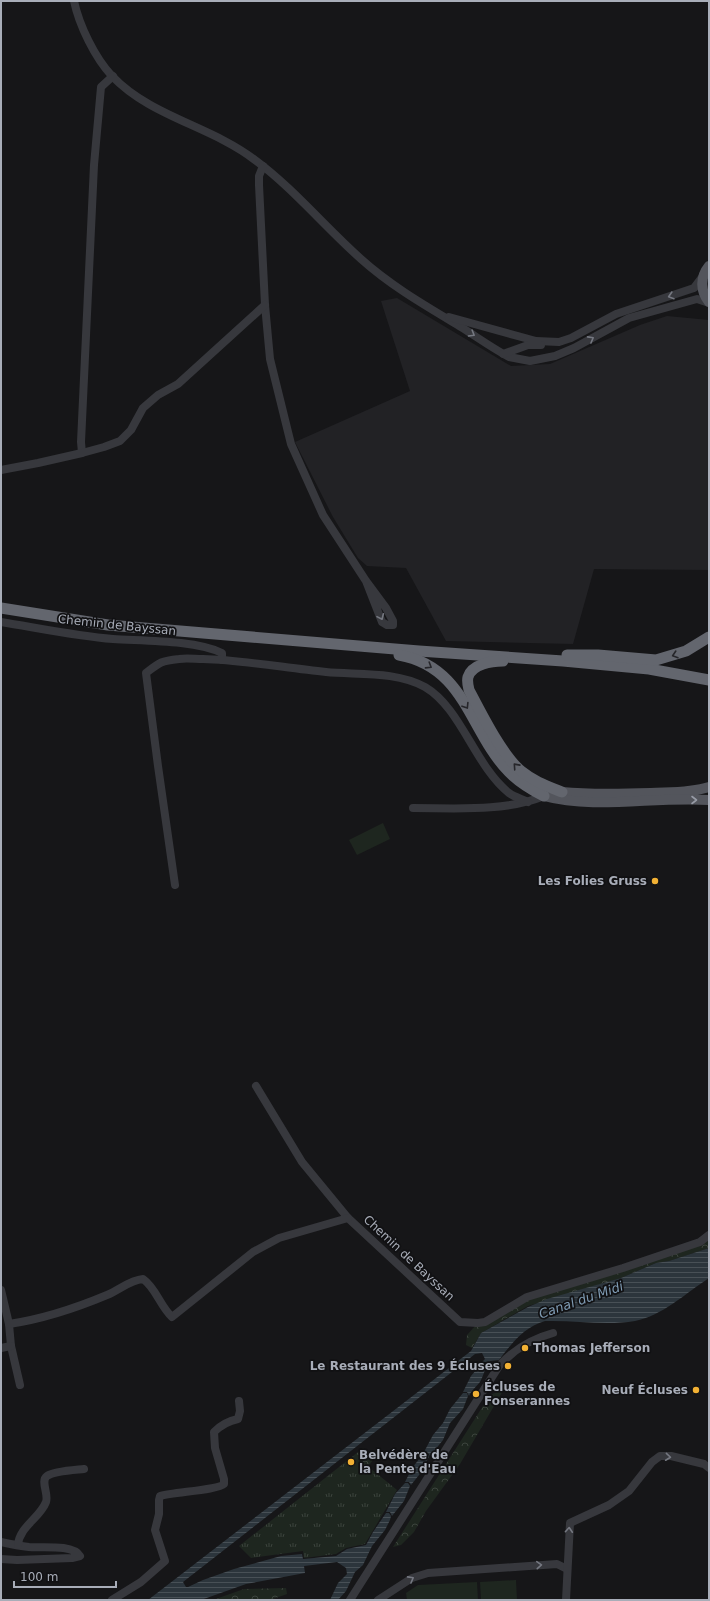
<svg xmlns="http://www.w3.org/2000/svg" width="710" height="1601" viewBox="0 0 710 1601" font-family="'DejaVu Sans',sans-serif">
<defs>
<pattern id="forest-crowns" width="20" height="18" patternUnits="userSpaceOnUse"><rect width="20" height="18" fill="#1e261f"/><path d="M2 6a3 3 0 1 1 6 0M12 15a3 3 0 1 1 6 0" fill="none" stroke="#3c433d"/></pattern>
<pattern id="park-tufts" width="24" height="20" patternUnits="userSpaceOnUse"><rect width="24" height="20" fill="#1e261f"/><path d="M3 7l-1-3M5 7V3M7 7l1-3M15 17l-1-3M17 17v-4M19 17l1-3" fill="none" stroke="#3c433d"/></pattern>
<pattern id="water-rules" width="6" height="5" patternUnits="userSpaceOnUse"><rect width="6" height="5" fill="#2c353c"/><path d="M0 2.5h6" fill="none" stroke="#485056"/></pattern>
</defs>
<rect width="100%" height="100%" fill="#161618"/>
<!-- built -->
<path fill="#222225" d="M397,298l114,68 39,-2 90,-39 27,-9 42,4v250l-115,-1 -21,75 -127,-3 -40,-73 -39,-2 -9,-8 -25,-41 -38,-75 115,-51 -29,-90z"/>
<!-- forest -->
<g fill="url(#forest-crowns)">
<path d="M709,1235v13l-40,13 -13,2 -35,15 -93,28 -47,27 -9,15 -6,-3 1,-10 11,-12 37,-20z"/>
<path d="M504,1389l-44,75 -34,47 -12,21 -13,13 -8,2 97,-152z"/>
<path d="M363,1448l12,9 -5,7 -6,5 -11,-13z"/>
<path d="M286,1588l1,6 -17,6h-57l31,-11z"/>
</g>
<!-- park -->
<path fill="url(#park-tufts)" d="M353,1456l17,12 27,22 -32,54 -19,4 -10,6 -32,4 -1,-7 -52,7 -12,-12z"/>
<!-- pitch -->
<g fill="#1e261f">
<path d="M383,823l7,16 -33,16 -8,-15z"/>
<path d="M516,1580l1,20h-36l-1,-18z"/>
<path d="M477,1582l1,18h-71l-1,-7 12,-8z"/>
</g>
<!-- water -->
<g fill="url(#water-rules)">
<path d="M709,1248v30c-23,15 -47,38 -74,43 -30,5 -60,-1 -90,0 -21,6 -33,22 -46,39l-9,1 -2,5 -2,-4h-4l3,-3 -3,-6 -7,1 -292,228 3,5h2l15,-7 31,-11 47,-13 21,-2 1,5 33,-3 11,-7 19,-4 7,-13 13,-19h3l2,3 -1,4 -5,10 -13,16 -9,19 -8,7 -9,19 -8,9h-8l8,-17 9,-9 -1,-6 -9,-6 -33,4 1,7 -59,11 -45,16h-53l323,-249 10,-18 47,-26 19,-8 74,-21 35,-15 13,-2z"/>
<path d="M482,1363h3l2,3c-3,5 -4,11 -7,16 -4,5 -9,9 -11,14l-2,-4h-4l8,-16z"/>
<path d="M463,1393h4l1,3 -5,13 -13,14 -7,17 -13,16 -2,-3 -4,-1 9,-17 10,-12 7,-14z"/>
<path d="M424,1453l3,1 2,2 -6,14 -12,15 -2,-3h-4l7,-14z"/>
<path d="M405,1483h3l2,3 -6,15 -12,15 -2,-4h-4l9,-18z"/>
</g>
<g fill="none" stroke-linecap="round" stroke-linejoin="round">
<!-- minor -->
<g stroke="#37383d" stroke-width="8">
<path d="M74,1c5,24 21,57 38,75 39,41 99,50 143,84 38,28 70,67 106,99 30,27 65,47 100,68 16,10 31,21 48,30l21,4 25,-5 19,-8 55,-30 68,-19 12,4"/>
<path d="M263,166l-4,10v9l6,120 5,54 21,85 32,71 43,66 20,27 7,13v4h-6l-5,-3 -16,-41"/>
<path d="M449,317l87,24 23,1 12,-4 45,-24 78,-26 9,-12"/>
<path d="M503,354l25,-9h13"/>
<path d="M82,453l-1,-11 13,-277 7,-78 12,-11"/>
<path d="M1,470l37,-7 44,-10 22,-6 16,-6 11,-11 12,-22 15,-13 20,-11 87,-79"/>
<path d="M1,622c37,6 75,14 112,17 31,2 82,1 109,14v7"/>
<path d="M413,808c42,0 92,4 131,-12"/>
<path d="M175,885l-17,-119 -12,-93c14,-11 15,-12 33,-14 7,-1 16,0 24,0 41,1 82,9 123,13 32,3 70,-1 99,15 36,21 50,79 84,106 5,4 13,6 19,9"/>
<path d="M256,1086l46,76 46,56 112,104 18,1 7,-1 42,-25 96,-29 77,-26 9,-7"/>
<path d="M1,1290l8,34 2,22 9,39"/>
<path d="M9,1324c34,-5 67,-16 98,-29 12,-5 23,-15 36,-16 13,9 17,27 29,38l81,-65 26,-14 69,-20"/>
<path d="M1,1348l10,-2"/>
<path d="M1,1542c9,2 19,4 28,5 12,1 44,-3 51,9l-8,2 -55,2 -16,-1"/>
<path d="M18,1545c1,-18 22,-27 28,-43 3,-8 -6,-21 1,-26 7,-5 28,-6 37,-7"/>
<path d="M112,1600l29,-18 24,-21 -10,-31 4,-16v-14l1,-4c13,-4 58,-6 64,-12v-5l-9,-31 -1,-16c7,-7 14,-11 24,-13l2,-8 -1,-10"/>
<path d="M350,1600l149,-234c15,-17 32,-27 54,-33"/>
<path d="M378,1600l34,-22 16,-5 129,-9 10,5"/>
<path d="M566,1600l4,-77 39,-18 20,-14 23,-29 8,-6h11l33,8 5,4"/>
</g>
<!-- major -->
<g stroke="#53555c" stroke-width="10">
<path d="M709,266c-9,11 -9,25 0,36"/>
<path d="M562,792c30,3 59,2 89,1 19,-1 39,0 58,-6"/>
<path d="M544,796c52,14 111,0 165,4"/>
</g>
<!-- highway -->
<g stroke="#63666e" stroke-width="11">
<path d="M1,608l107,17 311,26 144,10 86,8 60,11"/>
<path d="M399,655c67,12 70,76 110,117 10,10 21,17 35,24"/>
<path d="M567,655h31l58,5 30,-9 23,-14"/>
<path d="M503,661c-11,0 -31,3 -35,16 -1,4 0,9 1,13 12,23 33,65 52,81 12,10 26,15 41,21"/>
</g>
</g>
<!-- one-way arrows -->
<defs><path id="oneway-chevron" d="M-2-3.5L2.5 0L-2 3.5" fill="none" stroke-width="1.6" stroke-linecap="round" stroke-linejoin="round"/></defs>
<g stroke="#757881">
<use href="#oneway-chevron" transform="translate(671 296) rotate(163)"/>
<use href="#oneway-chevron" transform="translate(472 334) rotate(31)"/>
<use href="#oneway-chevron" transform="translate(591 339) rotate(-29)"/>
<use href="#oneway-chevron" transform="translate(381 617) rotate(66)"/>
<use href="#oneway-chevron" transform="translate(668 1457) rotate(6)"/>
<use href="#oneway-chevron" transform="translate(569 1530) rotate(-86)"/>
<use href="#oneway-chevron" transform="translate(539 1565) rotate(-4)"/>
<use href="#oneway-chevron" transform="translate(411 1579) rotate(-29)"/>
</g>
<g stroke="#26262a">
<use href="#oneway-chevron" transform="translate(675 655) rotate(162)"/>
<use href="#oneway-chevron" transform="translate(429 666) rotate(32)"/>
<use href="#oneway-chevron" transform="translate(466 706) rotate(58)"/>
<use href="#oneway-chevron" transform="translate(516 766) rotate(-132)"/>
</g>
<use stroke="#979ba6" href="#oneway-chevron" transform="translate(694 800)"/>
<!-- markers -->
<g fill="#f2b134" stroke="#111113" stroke-width="1.5">
<circle cx="655" cy="881" r="4"/>
<circle cx="525" cy="1348" r="4"/>
<circle cx="508" cy="1366" r="4"/>
<circle cx="696" cy="1390" r="4"/>
<circle cx="476" cy="1394" r="4"/>
<circle cx="351" cy="1462" r="4"/>
</g>
<g text-anchor="middle" dominant-baseline="central" stroke-width="3.5" stroke-linejoin="round" paint-order="stroke">
<!-- street labels -->
<g font-size="12" fill="#a8adb8" stroke="#111113">
<text transform="translate(117 625) rotate(6)">Chemin de Bayssan</text>
<text transform="translate(409 1258) rotate(43)">Chemin de Bayssan</text>
</g>
<!-- poi labels -->
<g font-size="12" font-weight="bold" fill="#a8adb8" stroke="#111113" text-anchor="end">
<text x="647" y="881">Les Folies Gruss</text>
<text x="533" y="1348" text-anchor="start">Thomas Jefferson</text>
<text x="500" y="1366">Le Restaurant des 9 Écluses</text>
<text x="484" y="1387" text-anchor="start">Écluses de<tspan x="484" dy="14">Fonserannes</tspan></text>
<text x="688" y="1390">Neuf Écluses</text>
<text x="359" y="1455" text-anchor="start">Belvédère de<tspan x="359" dy="14">la Pente d'Eau</tspan></text>
</g>
<!-- water labels -->
<g font-size="13" font-style="italic" fill="#7f9bb3" stroke="#111113">
<text transform="translate(581 1300) rotate(-19)">Canal du Midi</text>
</g>
</g>
<!-- border -->
<rect width="710" height="1601" fill="none" stroke="#a8adb8" stroke-width="4"/>
<!-- scale -->
<path d="M14 1581v6h102v-6" fill="none" stroke="#a8adb8" stroke-width="2"/>
<text x="20" y="1581" font-size="12" fill="#a8adb8" stroke="#111113" stroke-width="3" paint-order="stroke">100 m</text>
</svg>
